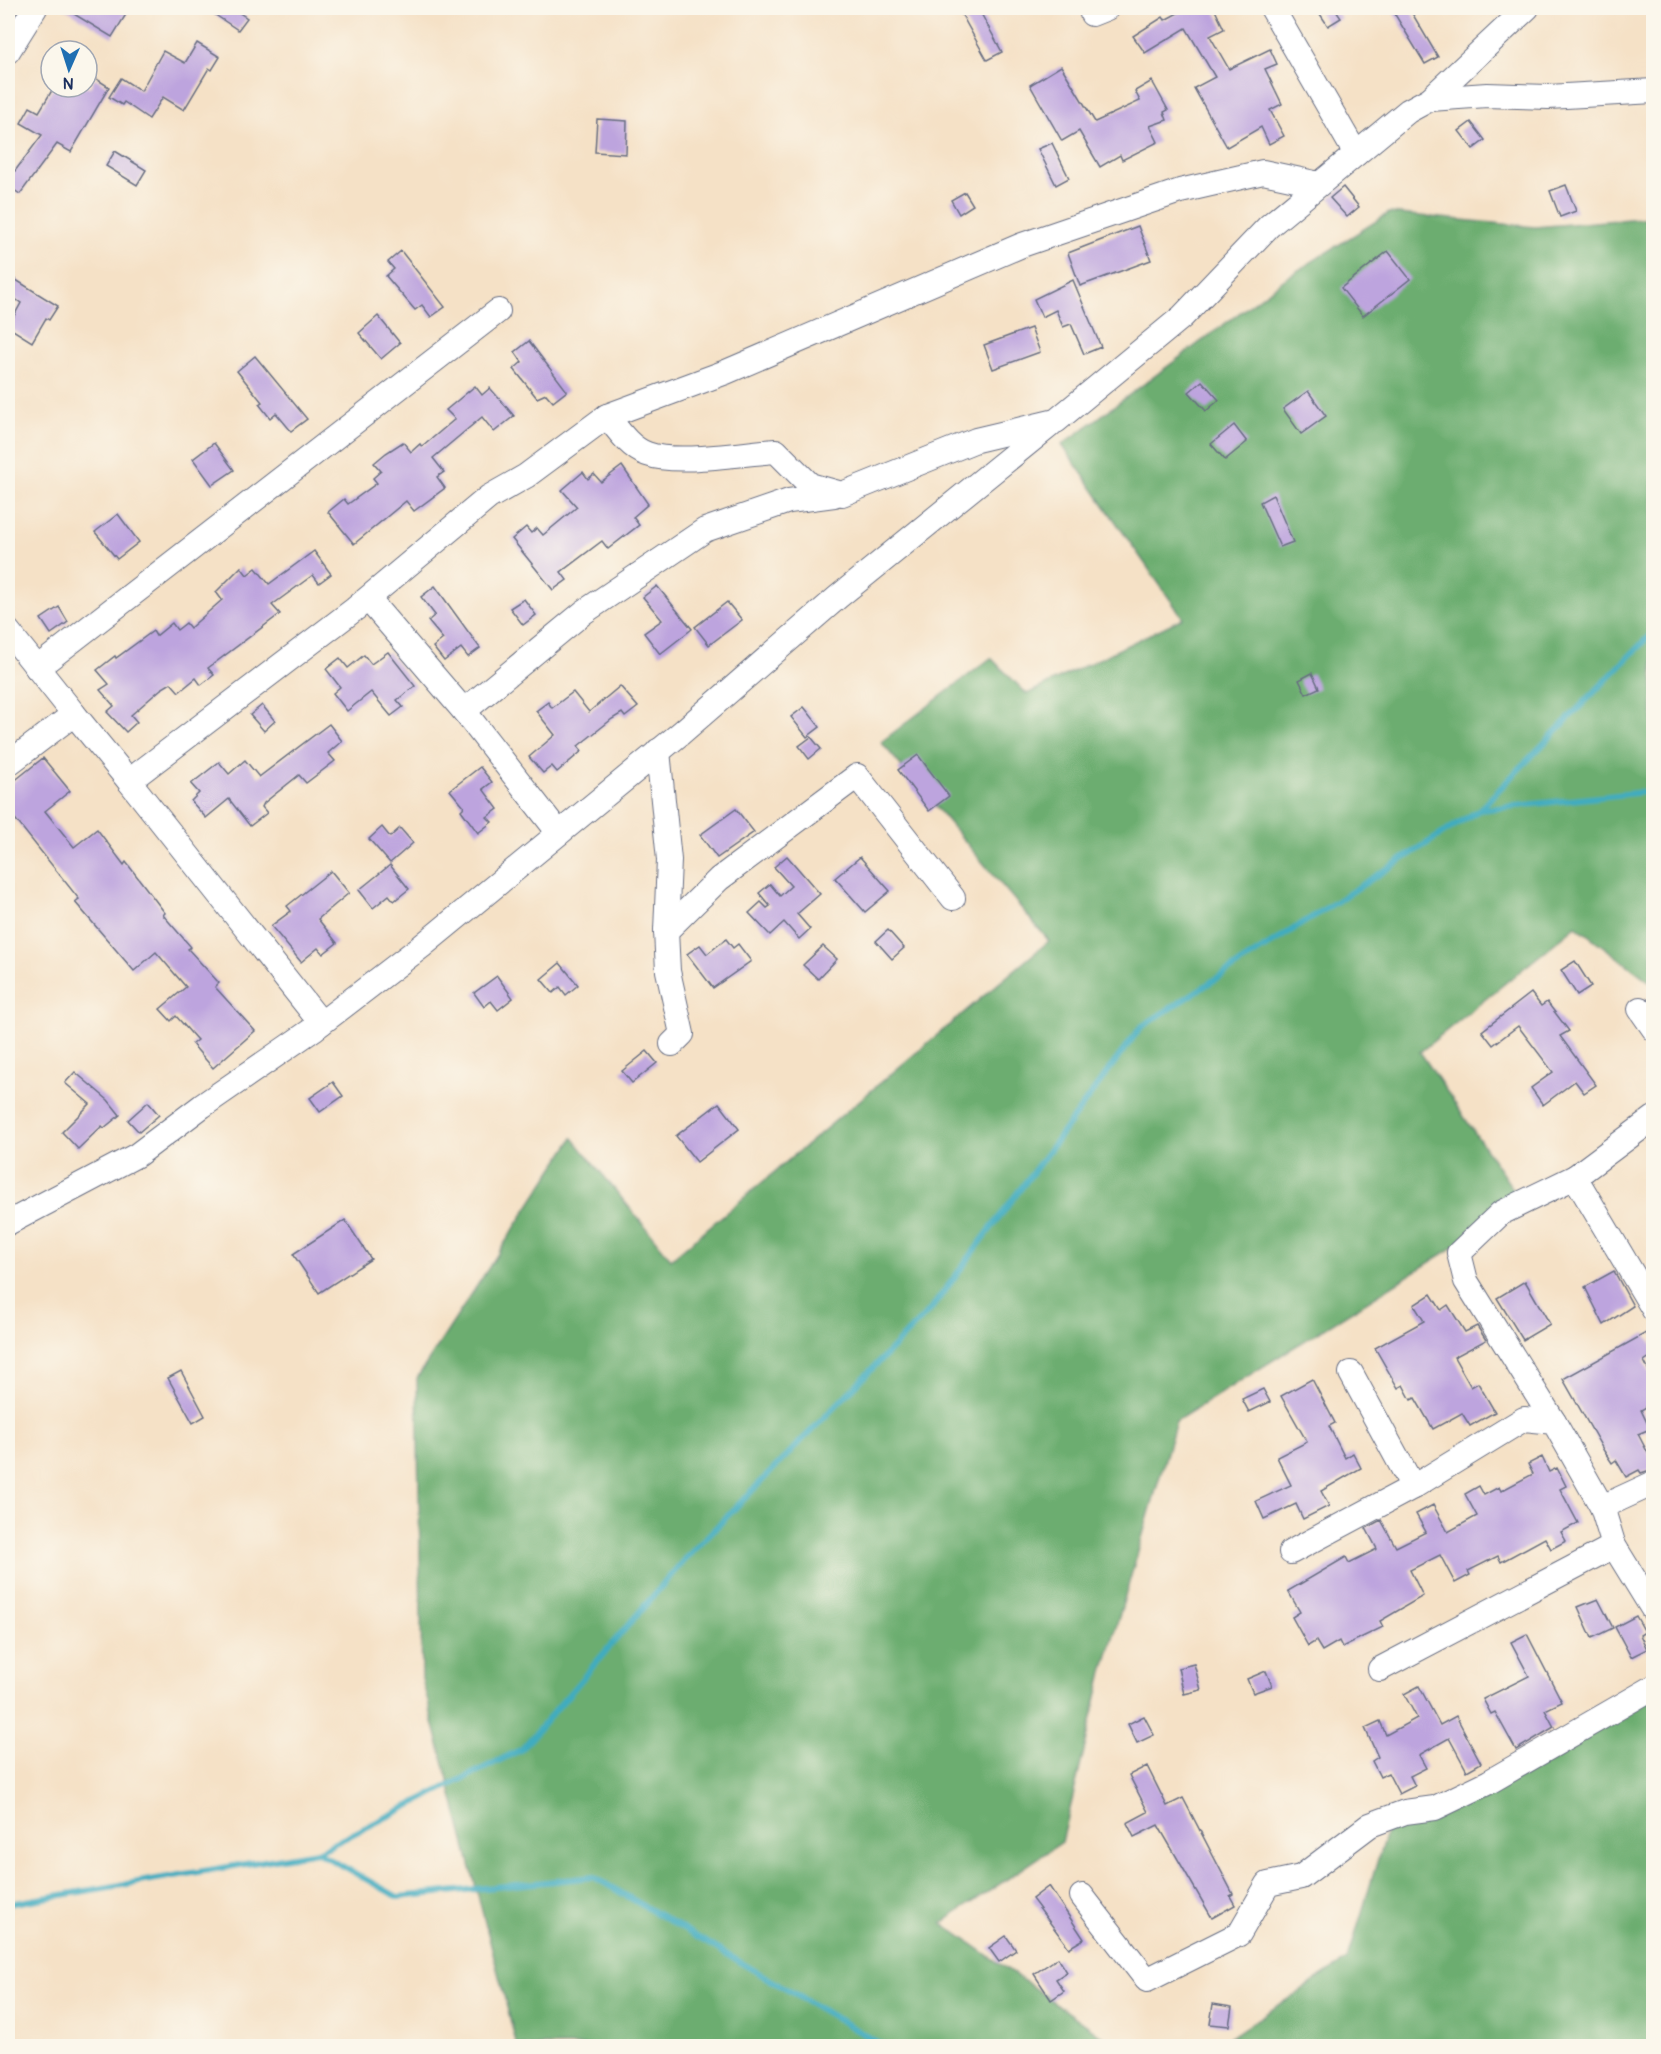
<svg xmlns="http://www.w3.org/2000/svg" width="1661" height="2054" viewBox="0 0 1661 2054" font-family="Pangolin,sans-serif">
<rect width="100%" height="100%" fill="#fbf7ec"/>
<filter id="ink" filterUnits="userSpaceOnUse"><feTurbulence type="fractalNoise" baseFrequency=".0167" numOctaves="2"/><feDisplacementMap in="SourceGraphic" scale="12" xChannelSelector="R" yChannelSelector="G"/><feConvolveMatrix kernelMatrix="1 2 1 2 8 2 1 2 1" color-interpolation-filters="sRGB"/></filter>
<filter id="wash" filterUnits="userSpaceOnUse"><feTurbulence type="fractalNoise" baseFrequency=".008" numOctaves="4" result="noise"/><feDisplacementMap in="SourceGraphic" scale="24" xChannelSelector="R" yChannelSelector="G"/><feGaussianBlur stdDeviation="1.35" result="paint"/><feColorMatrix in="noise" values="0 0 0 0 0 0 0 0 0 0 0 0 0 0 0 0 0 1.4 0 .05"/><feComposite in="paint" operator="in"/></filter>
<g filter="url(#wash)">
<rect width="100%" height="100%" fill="#f5e1c6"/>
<!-- forest -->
<g fill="#6cad70" stroke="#446e67" stroke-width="1.5">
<path d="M1389,213l146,14 118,-10v767l-77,-58 -156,126 103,152 -347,217 -73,251 -41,170 -120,81 174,123h-599l-95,-367 -5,-301 156,-240 98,121 378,-318 -168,-199 110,-84 36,36 156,-76 -121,-173 227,-169z"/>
<path d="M1653,1696v350h-436l131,-87 38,-127z"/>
</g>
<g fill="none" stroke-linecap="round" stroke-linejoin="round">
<!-- stream -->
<g stroke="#41acc0" stroke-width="6">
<path d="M1479,810l175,-19"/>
<path d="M317,1852l81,45 196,-20 290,169"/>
<path d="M8,1904l309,-52 205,-103 162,-189 247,-251 210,-282 338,-217 175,-179"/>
</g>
</g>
<g id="blocks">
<!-- building -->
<g fill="#bda4de">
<path d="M64,8h66l-18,29z"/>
<path d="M205,8h27l15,10 -9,12z"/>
<path d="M958,8h20l24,44 -15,8z"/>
<path d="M1187,8h27l10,21 -14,7 19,33 41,-20 7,15 -12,5 17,35 -12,6 14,26 -15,8 -8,-17 -34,20 -33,-59 21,-11 -29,-49 -41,25 -12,-17 30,-19 2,3z"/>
<path d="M1316,8h18l7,10 -13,8z"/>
<path d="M1391,8h18l29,49 -13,7z"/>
<path d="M197,43l23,14 -8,13 -3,-2 -25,42 -21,-13 -14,22 -25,-17 -2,3 -13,-8 12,-19 20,13 22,-40 22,12z"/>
<path d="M1061,66l34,56 45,-21 -5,-10 17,-10 16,29 -4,2 3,8 -17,6 8,16 -36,18 -2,-5 -20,12 -21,-36 -17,10 -32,-56z"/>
<path d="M95,78l14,9 -38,65 -14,-8 -37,50 -12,-8v-19l7,4 27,-36 -21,-12 9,-16 9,5 15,-25h36z"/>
<path d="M597,119l30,2 -1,33 -31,-2z"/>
<path d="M1471,122l14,18 -12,9 -14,-18z"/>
<path d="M1052,143l17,35 -13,7 -18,-36z"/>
<path d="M115,151l31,19 -9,15 -31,-19z"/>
<path d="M1566,185l10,26 -16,6 -10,-26z"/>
<path d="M1343,187l16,20 -12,10 -17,-19z"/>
<path d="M965,192l8,13 -14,9 -8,-14z"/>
<path d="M1138,226l13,34 -71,26 -12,-33z"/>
<path d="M401,251l44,56 -14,10 -9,-12 -7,5 -29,-34 8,-7 -6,-7z"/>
<path d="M1388,251l22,28 -47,37 -22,-28z"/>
<path d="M8,275l50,31 -9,14 -3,-2 -14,24 -24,-15 13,-24 -13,-9z"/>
<path d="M1073,280l28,67 -17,7 -13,-30 -8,3 -7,-17 -14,7 -8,-18z"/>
<path d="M378,316l22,27 -19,16 -22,-26z"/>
<path d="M1031,328l9,24 -47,17 -9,-24z"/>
<path d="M529,341l38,50 -14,11 -7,-8 -9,4 -23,-29 8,-7 -7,-10z"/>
<path d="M255,356l52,63 -16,12 -15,-18 -6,5 -11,-14 3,-2 -25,-31z"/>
<path d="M1202,381l17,19 -13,11 -17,-19z"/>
<path d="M475,386l7,9 8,-7 24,28 -20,16 -12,-15 -49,41 11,14 -7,5 8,11 -31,23 -8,-10 -52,43 -26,-32 16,-13 4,5 29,-21 -4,-5 8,-7 -7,-8 12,-10 17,-11 8,10 9,-8 2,3 33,-28 -9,-9z"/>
<path d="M1308,391l18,25 -25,18 -18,-25z"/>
<path d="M1234,425l13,17 -22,18 -14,-16z"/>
<path d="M214,443l20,27 -22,15 -19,-26z"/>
<path d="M622,466l26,38 -15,13 6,8 -31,24 -6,-8 -41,31 6,8 -14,10 -41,-51 14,-12 5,6 6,-5 6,7 34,-28 -15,-17 21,-18 5,7 6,-5 7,8z"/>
<path d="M1273,495l20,47 -13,5 -20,-45z"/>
<path d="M118,514l21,28 -22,17 -22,-27z"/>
<path d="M314,551l17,23 -12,9 -6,-8 -41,30 8,9 -72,54 6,7 -13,10 -5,-7 -17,14 -8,-9 -10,6 -30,26 6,7 -11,10 -19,-20 7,-6 -14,-16 9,-6 -12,-14 18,-14 1,2 37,-27 3,5 16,-13 5,7 9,-7 4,5 32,-28 -6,-8 25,-25 6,8 9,-7 13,16z"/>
<path d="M435,586l45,62 -12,9 -7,-9 -17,13 -11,-14 10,-8 -15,-18 7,-6 -14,-18z"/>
<path d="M657,586l35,43 -32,25 -16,-21 18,-13 -19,-23z"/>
<path d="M524,599l12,16 -13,10 -13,-17z"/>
<path d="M727,602l15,18 -33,25 -14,-18z"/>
<path d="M59,607l9,15 -17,12 -10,-15z"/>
<path d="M388,652l27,34 -18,14 6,7 -12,9 -20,-24 -24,19 -14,-18 7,-6 -14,-18 14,-11 8,10 16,-13 7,9z"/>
<path d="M1312,673l7,15 -13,6 -7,-14z"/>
<path d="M620,686l18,21 -13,10 -3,-4 -10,6 -34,27 4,5 -25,21 -5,-6 -9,7 -14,-16 26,-22 -19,-24 12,-9 4,6 21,-16 16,20z"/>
<path d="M262,705l13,16 -11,10 -14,-16z"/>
<path d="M804,707l16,20 -13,10 -16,-20z"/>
<path d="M329,724l13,17 -14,12 7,8 -29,22 -7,-8 -35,28 -2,4 5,6 -17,13 -21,-27 -23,19 -15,-17 8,-8 -8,-9 28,-22 10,12 16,-14 14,17z"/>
<path d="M811,737l10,12 -12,10 -10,-13z"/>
<path d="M918,755l31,41 -20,15 -31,-41z"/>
<path d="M43,758l27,33 -25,20 29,36 23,-18 27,36 2,-3 39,51 -2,2 28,32 -3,2 31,34 -4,4 40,44 -42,37 -21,-24 5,-4 -21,-24 -5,5 -11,-12 26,-22 -30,-35 -22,19 -59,-69 4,-3 -71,-89v-24z"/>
<path d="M480,767l12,15 -9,7 15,20 -11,8 5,5 -14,11 -17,-23 3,-3 -14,-17z"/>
<path d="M736,809l18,23 -37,26 -17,-23z"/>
<path d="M382,827l8,10 10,-9 13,15 -23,20 -21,-24z"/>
<path d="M787,856l33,38 -23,20 13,15 -11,10 -15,-17 -14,13 -21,-22 12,-11 6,6 3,-2 -11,-13 11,-9 10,12 11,-10 -17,-19z"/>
<path d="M860,857l30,34 -25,21 -30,-34z"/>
<path d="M390,865l19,24 -15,12 -5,-6 -16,13 -14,-18z"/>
<path d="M331,871l18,22 -31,26 19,24 -14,11 -5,-6 -17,14 -30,-36 20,-15 -4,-5z"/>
<path d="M888,930l16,18 -12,11 -16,-18z"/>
<path d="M726,939l7,9 5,-4 13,17 -38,27 -26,-34 13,-9 7,9z"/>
<path d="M823,946l14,13 -19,20 -15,-14z"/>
<path d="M1575,961l16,25 -14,9 -16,-25z"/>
<path d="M560,963l18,22 -12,10 -6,-8 -7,6 -12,-14z"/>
<path d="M497,976l16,22 -15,12 -7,-9 -7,6 -10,-14z"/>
<path d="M1531,993l10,13 6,-4 22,29 -9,5 36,49 -12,8 -9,-12 -32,24 -12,-17 22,-16 -35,-46 -25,19 -11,-14z"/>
<path d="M647,1051l10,12 -25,20 -10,-12z"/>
<path d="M75,1072l33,28 12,15 -16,13 -2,-2 -24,23 -16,-17 28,-28 -25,-21z"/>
<path d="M333,1082l10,14 -23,16 -10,-14z"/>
<path d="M148,1102l11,13 -20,17 -11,-12z"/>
<path d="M719,1103l20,26 -42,33 -21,-26z"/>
<path d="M345,1220l26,39 -52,34 -26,-39z"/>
<path d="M1614,1271l19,35 -29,19 -19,-38z"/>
<path d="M1525,1281l25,43 -27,16 -26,-42z"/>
<path d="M1431,1294l10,16 7,-5 17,27 12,-6 9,14 -32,17 17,30 7,-4 17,29 -25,14 -8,-13 -29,16 -18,-31 -4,2 -8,-15 -5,3 -23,-40 49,-27 -10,-16z"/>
<path d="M1646,1333l7,13v9l-9,6 9,18v24l-12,7 9,19 -12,5 15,29v6l-12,4 -2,-3 -13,7 -10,-17 -4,3 -8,-12 -41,-72z"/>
<path d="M181,1371l24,45 -12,7 -25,-45z"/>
<path d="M1312,1379l23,44 -6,3 16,32 8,-5 8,15 -40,23 8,15 -26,13 -7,-15 -32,15 -8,-18 35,-16 -14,-28 30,-15 -26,-46z"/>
<path d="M1263,1389l7,13 -21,10 -7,-13z"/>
<path d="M1542,1457l7,15 8,-4 9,18 -6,3 18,34 -17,9 5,9 -15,8 -6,-11 -44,24 -3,-6 -30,15 2,4 -15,8 -15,-28 -30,15 13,26 -43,25 3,6 -41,20 -3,-6 -17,10 -6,-10 -8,5 -16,-29 8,-5 -12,-21 58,-34 3,6 28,-14 -11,-21 15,-8 15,27 30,-15 -10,-18 17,-9 15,27 29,-16 -12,-22 14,-8 5,9 15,-8 2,4 32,-17 -5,-10z"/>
<path d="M1598,1599l15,29 -21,10 -14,-31z"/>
<path d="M1636,1616l9,16 -5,3 7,14 -16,8 -16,-30z"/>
<path d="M1527,1634l35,68 -17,8 9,17 -38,23 -21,-38 -4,2 -8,-15 46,-23 -18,-34z"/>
<path d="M1194,1664l7,26 -17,4 -6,-26z"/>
<path d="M1266,1671l6,15 -19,7 -6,-14z"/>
<path d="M1419,1686l21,39 16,-9 25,47 -14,8 -18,-33 -30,17 7,13 -16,8 5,10 -16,8 -11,-21 -8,4 -8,-16 6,-4 -13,-29 15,-7 6,14 31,-17 -13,-24z"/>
<path d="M1144,1716l10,19 -17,8 -9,-19z"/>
<path d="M1147,1766l20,40 16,-8 50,96 -3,2 5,9 -23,13 -54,-93 -24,12 -7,-14 21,-11 -19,-37z"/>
<path d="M1049,1886l35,53 -15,9 -37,-49z"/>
<path d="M1006,1936l10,14 -17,12 -10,-14z"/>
<path d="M1058,1958l9,14 -11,7 8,12 -13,9 -17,-26z"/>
<path d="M1213,2004l19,3 -3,19 -19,-2z"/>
</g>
</g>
</g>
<g filter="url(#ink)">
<use href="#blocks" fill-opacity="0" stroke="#676d82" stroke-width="1.5"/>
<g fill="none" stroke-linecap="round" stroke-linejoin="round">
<!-- minor casing -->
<g stroke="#676d82" stroke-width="26">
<g id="minor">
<path d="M1272,8l84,146"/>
<path d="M1092,14l15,-6"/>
<path d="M8,51l27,-43"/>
<path d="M1430,99l57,-4 61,2 106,-6"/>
<path d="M607,416l119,-44 296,-127 158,-54 83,-19 56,12"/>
<path d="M368,599l96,112 95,122"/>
<path d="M8,631l66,83"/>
<path d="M37,668l461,-357"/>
<path d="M464,711l120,-99 121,-82 84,-29 45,-6"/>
<path d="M658,751l11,109 -3,71 2,40 14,63 -10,10"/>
<path d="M8,764l66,-50 55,67 226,-172 134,-112 37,-21 81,-60c11,14 23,32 40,38 30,11 96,-1 129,-3l34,34 32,9 134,-54 80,-19 126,-104 87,-91 139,-115 22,-12 97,-91"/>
<path d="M129,781l192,242"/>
<path d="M666,931l53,-52 138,-103 96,122"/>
<path d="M1640,1009l14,20"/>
<path d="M1654,1118l-79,59 79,133"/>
<path d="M8,1223l129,-68 65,-49 113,-78 107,-82 259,-213 157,-136 211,-171"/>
<path d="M1351,1373l62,114"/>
<path d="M1554,1422l-88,-141 -7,-28 42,-40 74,-36"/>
<path d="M1654,1483l-52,24 12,39 40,65"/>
<path d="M1291,1552l122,-65 111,-68 30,3 48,85"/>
<path d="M1380,1669l234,-123"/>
<path d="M1082,1896l65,84 92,-46 29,-50 33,-7 69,-52 35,-13 30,-4 54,-26 165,-95"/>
</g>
</g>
<!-- minor -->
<use href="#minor" stroke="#fff" stroke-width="24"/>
</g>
</g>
<!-- margin -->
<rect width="1661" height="2054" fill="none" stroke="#fbf7ec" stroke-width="30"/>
<!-- north arrow -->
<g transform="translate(69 69) rotate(183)"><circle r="28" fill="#fbf7ec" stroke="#a1a7b3" stroke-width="1.5"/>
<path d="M0-4.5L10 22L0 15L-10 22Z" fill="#1f6fb2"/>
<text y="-9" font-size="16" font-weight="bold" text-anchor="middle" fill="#1b2f5e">N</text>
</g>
</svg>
